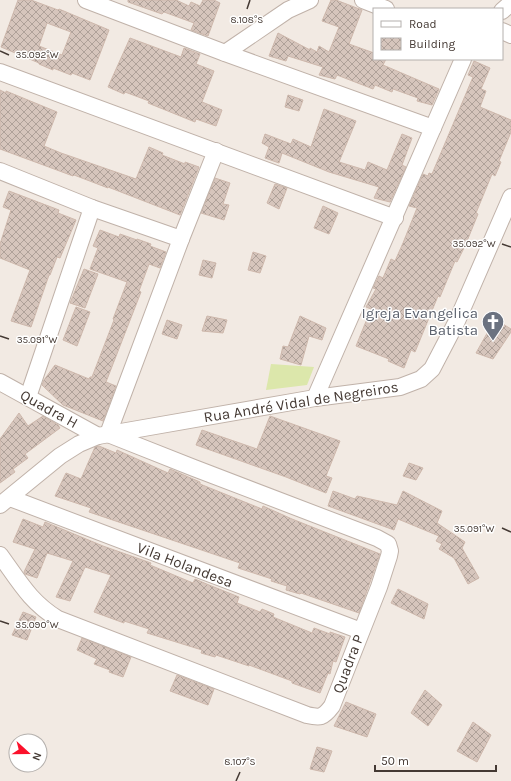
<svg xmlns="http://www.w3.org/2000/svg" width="511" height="781" viewBox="0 0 511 781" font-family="Karla,sans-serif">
<defs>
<pattern id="building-cross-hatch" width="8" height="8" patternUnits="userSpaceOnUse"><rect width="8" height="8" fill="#d6c5bc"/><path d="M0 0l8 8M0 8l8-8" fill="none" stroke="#afa199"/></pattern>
</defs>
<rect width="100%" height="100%" fill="#f2eae3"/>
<!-- green -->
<path fill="#dce7ab" d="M271,364l43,3 -7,18 -41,5z"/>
<!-- building -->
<g fill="url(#building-cross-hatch)" stroke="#ceb8ac" fill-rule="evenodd">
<path d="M18,0h13l27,10 1,-1 50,21 -19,50 -18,-7 -1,2 -18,-7v2l-14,-6v-1l-38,-16zM47,23l24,9 -9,23 -23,-9z"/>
<path d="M128,0h48l13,6 2,-4 9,4 3,-6h11l6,3 -12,33 -17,-6 3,-7 -30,-11 -2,2 -34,-12z"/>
<path d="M331,0h5l26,10 -13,34 25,9v6h12l-3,6 56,24 -7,16 -15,-4 1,-3 -25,-9 -1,3 -17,-7 -2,4 -36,-14 -2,4 -16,-4 4,-8 -35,-11 -2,5 -17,-5 9,-23 32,17v-2l7,4 2,-6 10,6 10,-25 -17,-6z"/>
<path d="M130,38l51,19 3,-9 16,6 -4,10 18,7 -12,31 20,8 -6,16 -20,-7 -1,3 -47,-19 1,-2 -24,-9 -1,2 -16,-7z"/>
<path d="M474,61l16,7 -9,21 5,2 -6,16 31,13v12l-12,29 2,1 -6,14 -3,-2 -16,39 2,1 -13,32 -8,16 -2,-1 -15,36 -2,-1 -23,56 -4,-2 -7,18 -16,-7 1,-2 -33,-13 15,-37 -5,-2 10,-18 -3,-1 6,-12 4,2 8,-19 4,2 8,-18 14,-35 -8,-2 14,-32 5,2 1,-3 3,1 41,-97 -5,-2z"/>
<path d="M0,90l6,3v-2l51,21 -13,34 17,7 75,26 13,-32 14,6 -1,2 23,9v-2l14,5 -19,48 -72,-28v1l-34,-13 -1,1 -73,-27z"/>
<path d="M288,95l15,5 -4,11 -14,-4z"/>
<path d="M324,109l32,12 -17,41 26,8 3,-8 19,8 15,-36 10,4 -10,27 4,2 -16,35 -16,-4 5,-11 -50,-15 -47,-19 -3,10 -14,-5 4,-11 -7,-4 3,-9 26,10 2,-5 18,8z"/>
<path d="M215,178l15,5 -7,21 6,1 -5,15 -23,-7z"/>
<path d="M275,184l12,4 -8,21 -12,-6z"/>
<path d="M9,191l50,19 -1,3 18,7 -16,38 -3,-1 -7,18h-1l-18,52 -20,-6 19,-51 -30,-12v-14l11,-34 -8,-3z"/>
<path d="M323,206l15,7 -9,21 -15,-6z"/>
<path d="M100,230l19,7 1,-3 17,6v-1l14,5 -1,2 16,6 -6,16 -11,-4 -10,27 2,1 -35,90 10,4 -13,35 -40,-16 -21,-20 2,-5 11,-15 34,14 1,-2h2l22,-57 -1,-1 14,-37 -37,-13 8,-21 -5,-2z"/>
<path d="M253,252l13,4 -6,17 -12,-3z"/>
<path d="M203,260l13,3 -4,15 -13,-3z"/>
<path d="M84,269l14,5 -13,34 -15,-5z"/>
<path d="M76,307l14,5 -13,34 -14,-6z"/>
<path d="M207,316l20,4 -4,13 -21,-2z"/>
<path d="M300,316l26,12 -4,12 -13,-4 -8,29 -21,-6 3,-13 5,1z"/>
<path d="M495,319l16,10v3l-18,27 -17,-6z"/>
<path d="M167,320l15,5 -5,14 -15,-5z"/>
<path d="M19,413l9,13 15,-10 15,9 2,3 -35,26 3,4 -15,11 2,3 -15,11v-44z"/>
<path d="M270,416l70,25 -14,35 6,2 -6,15 -40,-16 -90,-32 6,-15 55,19z"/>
<path d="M99,446l17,7 1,-3 51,23 2,-4 30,13v2l62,25 1,-3 29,13 88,35 -21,59 -58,-20 -1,1 -14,-4 1,-4 -16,-5 1,-2 -34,-11 2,-5 -151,-51 2,-4 -36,-12 11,-23 15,6 14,-32z"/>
<path d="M409,463l14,5 -7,12 -13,-4z"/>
<path d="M333,491l22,8 2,-3 40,9 6,-14 39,20 -5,12 28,19 -3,6 17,30 -11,6 -14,-26 -15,-9 3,-5 -6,-3 3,-5 -41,-17 -4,11 -66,-24z"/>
<path d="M23,519l20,8 2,-5 58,24 48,17 -1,2 43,18 2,-4 14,6 30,12 -2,6 23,9 2,-3 12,5 -1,3 39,16 2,-5 16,6v-2l15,5 -9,25 -3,-1 -3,13 -2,-1 -8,20 -28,-10v-2l-43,-16v1l-33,-11 -1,2 -14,-4 1,-3 -55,-17 2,-4 -25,-8v2l-30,-11 17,-37 -26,-8 -15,34 -14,-4 17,-36 -26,-8 -10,25 -12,-4 -1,-2 11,-23 -22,-7z"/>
<path d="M398,589l30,15 -4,15 -33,-16z"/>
<path d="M23,612l13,5 -9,23 -15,-5z"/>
<path d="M82,638l49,19 -8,20 -14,-5 1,-2 -16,-6 3,-5 -20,-9z"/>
<path d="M177,675l37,14 -6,16 -38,-14z"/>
<path d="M425,690l17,15 -14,21 -17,-13z"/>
<path d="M346,702l30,12 -9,23 -33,-11z"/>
<path d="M473,722l18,13 -14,27 -20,-11z"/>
<path d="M317,747l15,4 -8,21 -14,-3z"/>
</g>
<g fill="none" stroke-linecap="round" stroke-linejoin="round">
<!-- street casing -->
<g stroke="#c0b2a9" stroke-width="18">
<g id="street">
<path d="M86,0l139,53 208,75"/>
<path d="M363,0l23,9"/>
<path d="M502,11l9,-8"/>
<path d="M502,31l9,4"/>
<path d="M225,53l63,-43 22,-10"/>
<path d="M0,72l395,146"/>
<path d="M0,171l92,37 89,31"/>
<path d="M0,382l98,54"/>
<path d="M28,397l64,-189"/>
<path d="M315,398l148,-339"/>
<path d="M10,498l351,133"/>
<path d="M0,505l60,-49 19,-12 19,-8 217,-38 85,-11 21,-8 11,-10 25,-48 54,-124"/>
<path d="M0,555c19,26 30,47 58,64l249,96c13,3 16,3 25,-9l47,-119 10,-31 1,-5 -2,-7 -11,-6 -183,-70 -86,-34 73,-195 35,-88"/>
</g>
</g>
<!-- street -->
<use href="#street" stroke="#fff" stroke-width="16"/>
</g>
<!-- ticks -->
<path fill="none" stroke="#443933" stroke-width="1.5" d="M247,9l3,-9M0,51l9,4M502,244l9,3M0,336l9,3M502,528l9,4M0,621l9,3M236,781l4,-9"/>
<!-- icons -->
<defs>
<g id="church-pin" transform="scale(1.15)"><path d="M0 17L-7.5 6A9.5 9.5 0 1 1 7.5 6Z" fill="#6b7280" stroke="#fff"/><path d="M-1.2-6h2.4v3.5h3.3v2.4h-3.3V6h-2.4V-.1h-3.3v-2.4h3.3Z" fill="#fff"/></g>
</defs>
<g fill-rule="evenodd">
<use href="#church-pin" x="493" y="322"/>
</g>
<g text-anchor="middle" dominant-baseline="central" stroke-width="3" stroke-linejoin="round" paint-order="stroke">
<!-- worship labels -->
<g font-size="15" fill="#5b616d" stroke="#fff" text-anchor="end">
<text x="478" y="313">Igreja Evangelica<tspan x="478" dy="17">Batista</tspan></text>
</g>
<!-- street labels -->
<g font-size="15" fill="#443933" stroke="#fff">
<text transform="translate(301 402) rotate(-9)">Rua André Vidal de Negreiros</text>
<text transform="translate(49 409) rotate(29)">Quadra H</text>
<text transform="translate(185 565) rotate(21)">Vila Holandesa</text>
<text transform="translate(348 664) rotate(-69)">Quadra P</text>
</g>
</g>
<g font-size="10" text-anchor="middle" fill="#443933" stroke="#fff" stroke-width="3" stroke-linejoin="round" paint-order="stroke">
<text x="247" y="23">8.108°S</text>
<text x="37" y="58">35.092°W</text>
<text x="474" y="247">35.092°W</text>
<text x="37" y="343">35.091°W</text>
<text x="474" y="532">35.091°W</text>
<text x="37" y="628">35.090°W</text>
<text x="240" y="765">8.107°S</text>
</g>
<!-- legend -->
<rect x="373" y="8" width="130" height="52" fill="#ffffff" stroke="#b4b0ad"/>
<rect x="381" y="21" width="20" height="6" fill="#ffffff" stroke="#b4b0ad"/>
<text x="409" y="28" font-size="12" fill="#443933">Road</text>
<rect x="381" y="38" width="20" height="12" fill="url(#building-cross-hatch)" stroke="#b4b0ad"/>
<text x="409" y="48" font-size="12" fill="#443933">Building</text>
<!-- north arrow -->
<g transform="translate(28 753) rotate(111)"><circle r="19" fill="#ffffff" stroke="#b4b0ad"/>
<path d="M0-3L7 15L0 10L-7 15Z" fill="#fb112b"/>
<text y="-6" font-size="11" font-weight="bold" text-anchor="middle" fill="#443933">N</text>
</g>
<!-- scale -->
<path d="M375 765v6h121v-6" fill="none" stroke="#443933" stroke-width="2"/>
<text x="381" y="765" font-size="12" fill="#443933" stroke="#ffffff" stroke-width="3" paint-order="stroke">50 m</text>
</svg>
